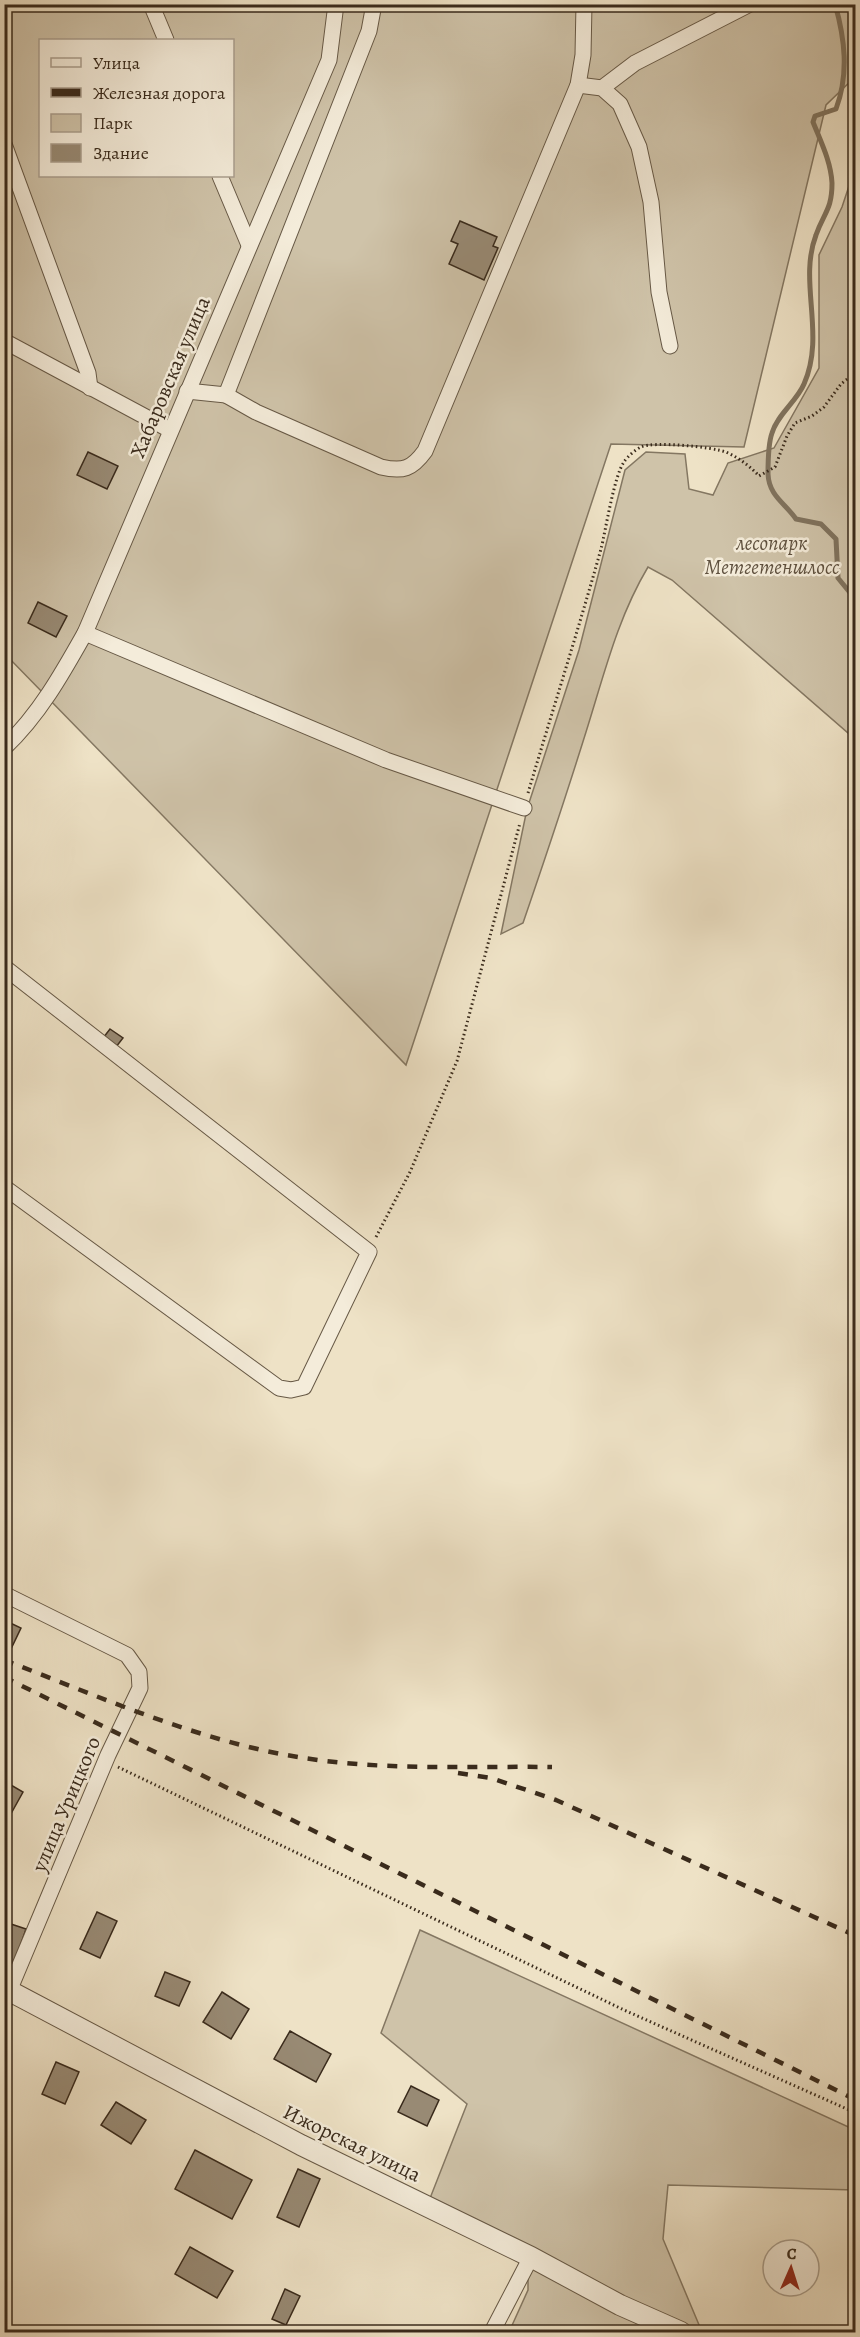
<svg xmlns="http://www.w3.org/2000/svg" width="860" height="2337" viewBox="0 0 860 2337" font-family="Alegreya,serif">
<rect width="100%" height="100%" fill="#eee2c6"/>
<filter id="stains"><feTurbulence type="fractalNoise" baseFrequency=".00333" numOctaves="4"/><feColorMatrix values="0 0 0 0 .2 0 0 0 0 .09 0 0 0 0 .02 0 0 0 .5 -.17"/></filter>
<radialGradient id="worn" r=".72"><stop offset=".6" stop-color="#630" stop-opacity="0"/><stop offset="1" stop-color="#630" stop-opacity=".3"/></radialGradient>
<!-- green -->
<g fill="#cfc3a9" stroke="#847762" stroke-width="1.5" fill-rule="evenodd">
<path d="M5,5h850v72l-29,28 -82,342 -133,-3 -205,621 -401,-411zM40,40h192v136h-192z"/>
<path d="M855,168l1,126 -7,16 7,15 -1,414 -183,-159 -24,-13c-31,52 -44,108 -62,165 -20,64 -41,127 -63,191l-22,11 26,-125 52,-159 46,-180 21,-18 39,2 4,35 24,6 15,-32 46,-15 45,-80v-113l23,-48z"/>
<path d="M420,1930l435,200v60l-187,-5 -5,54 39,93h-193l19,-42v-35l-103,-44 42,-107 -86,-71z"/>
</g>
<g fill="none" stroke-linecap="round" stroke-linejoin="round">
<!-- stream -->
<path stroke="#81745f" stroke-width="5" d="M835,4c10,35 14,70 1,105l-21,7 -2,6c8,20 18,40 19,61 0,27 -8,29 -16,52 -18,47 10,99 -12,149 -7,17 -27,31 -32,49 -4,11 -4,30 -4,41 1,22 17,29 28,45l25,5 15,15 2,39 18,22"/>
</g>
<!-- building -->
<g fill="#988a74" stroke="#3a2b1c" stroke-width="1.5">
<path d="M460,221l37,16 -4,9 5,2 -14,32 -35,-16 9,-20 -7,-3z"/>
<path d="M88,452l30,14 -11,23 -30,-14z"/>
<path d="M38,602l29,14 -11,21 -28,-14z"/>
<path d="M110,1029l13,9 -7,9 -13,-9z"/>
<path d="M4,1620l17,8 -12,25 -5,-2z"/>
<path d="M4,1781l19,11 -15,27 -4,-2z"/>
<path d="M97,1912l20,9 -17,37 -20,-9z"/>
<path d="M8,1923l18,6 -12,36 -10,-4v-28z"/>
<path d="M165,1972l25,10 -11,24 -24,-10z"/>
<path d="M222,1992l27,17 -18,30 -28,-17z"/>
<path d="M290,2031l41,23 -15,28 -42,-23z"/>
<path d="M56,2062l23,10 -14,32 -23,-10z"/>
<path d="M411,2086l28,14 -12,26 -29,-14z"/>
<path d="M116,2102l30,18 -15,24 -30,-19z"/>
<path d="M195,2150l57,30 -20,39 -57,-30z"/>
<path d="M298,2169l22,10 -21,48 -22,-10z"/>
<path d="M190,2247l43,24 -16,27 -42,-24z"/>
<path d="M285,2289l15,7 -14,29 -14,-6z"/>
</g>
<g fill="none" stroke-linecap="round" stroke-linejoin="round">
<!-- minor casing -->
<g stroke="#675946" stroke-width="17">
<g id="minor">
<path d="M151,4l15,36"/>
<path d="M578,85l24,3 18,16 19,43 12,55 8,90 11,54"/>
<path d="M602,88l33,-25 115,-59"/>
<path d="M4,144l84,229 2,15"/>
<path d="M220,176l29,69"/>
<path d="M4,341l166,89"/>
<path d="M187,391l39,4 143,-364 5,-27"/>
<path d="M226,395l30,17 125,55c22,5 31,2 44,-16l153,-366 5,-30 1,-51"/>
<path d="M85,633l301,127 138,48"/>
<path d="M4,748c35,-33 58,-74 81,-115l244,-573 7,-56"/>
<path d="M4,967l365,285 -65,135 -13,3 -12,-2 -275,-201"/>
<path d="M4,1594l123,61 12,17 1,16 -32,67 -104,248"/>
<path d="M492,2332l39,-75"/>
</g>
</g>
<!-- tertiary casing -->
<g stroke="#675946" stroke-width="22">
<path id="tertiary" d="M4,1988l297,157 230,112 89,48 61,27"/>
</g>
<!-- path -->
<g stroke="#3a2b1c" stroke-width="3" stroke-dasharray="1.5 3" stroke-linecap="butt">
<path d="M528,793c24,-81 50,-162 73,-244 5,-20 13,-73 23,-87 3,-5 12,-13 17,-15 13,-6 71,0 85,5 13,6 24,14 33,24l16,-9 12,-31 8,-13 17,-7 12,-9 17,-23 15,-12"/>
<path d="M376,1237l34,-65 47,-111 63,-238"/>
<path d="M118,1767l506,243 232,103"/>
</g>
<!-- minor -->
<use href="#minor" stroke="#f4ecda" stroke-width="15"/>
<!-- tertiary -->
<use href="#tertiary" stroke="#f4ecda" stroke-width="20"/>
<!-- rail -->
<g stroke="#3a2b1c" stroke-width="4.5" stroke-dasharray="10 10" stroke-linecap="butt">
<path d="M4,1660c94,36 194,81 294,97 81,14 172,9 254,10"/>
<path d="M4,1677l852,423"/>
<path d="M458,1773l33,5 65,22 300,136"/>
</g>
</g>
<g text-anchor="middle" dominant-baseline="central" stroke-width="5" stroke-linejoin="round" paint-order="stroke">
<!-- street labels -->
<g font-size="21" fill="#3a2b1c" stroke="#f4ecda">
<text transform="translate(170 377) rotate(-67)">Хабаровская улица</text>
<text transform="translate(66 1804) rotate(-67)">улица Урицкого</text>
<text transform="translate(352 2143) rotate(26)">Ижорская улица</text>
</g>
<!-- park labels -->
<g font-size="21" font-style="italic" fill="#5f513f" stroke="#f4ecda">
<text x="772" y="543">лесопарк<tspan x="772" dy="24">Метгетеншлосс</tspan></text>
</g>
</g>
<!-- margin -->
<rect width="860" height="2337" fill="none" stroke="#eee2c6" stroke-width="24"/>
<rect x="6" y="6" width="848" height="2325" fill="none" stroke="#3a2b1c" stroke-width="3"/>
<rect x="12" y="12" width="836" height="2313" fill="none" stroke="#3a2b1c" stroke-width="1.5"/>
<!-- legend -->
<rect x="39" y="39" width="195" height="138" fill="#f4ecda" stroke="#aa9f8e" stroke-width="1.5"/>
<rect x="51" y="58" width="30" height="9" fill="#f4ecda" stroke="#aa9f8e" stroke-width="1.5"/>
<text x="93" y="69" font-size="18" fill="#3a2b1c">Улица</text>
<rect x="51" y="88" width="30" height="9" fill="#3a2b1c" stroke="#aa9f8e" stroke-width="1.5"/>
<text x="93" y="99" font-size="18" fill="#3a2b1c">Железная дорога</text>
<rect x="51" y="114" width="30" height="18" fill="#cfc3a9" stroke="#aa9f8e" stroke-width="1.5"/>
<text x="93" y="129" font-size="18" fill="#3a2b1c">Парк</text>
<rect x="51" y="144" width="30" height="18" fill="#988a74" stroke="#aa9f8e" stroke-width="1.5"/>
<text x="93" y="159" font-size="18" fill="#3a2b1c">Здание</text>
<!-- north arrow -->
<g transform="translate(791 2268) rotate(3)"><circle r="28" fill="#f4ecda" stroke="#aa9f8e" stroke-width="1.5"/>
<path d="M0-4.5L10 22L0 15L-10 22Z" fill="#8f2418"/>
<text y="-9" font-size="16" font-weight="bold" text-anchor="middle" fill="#3a2b1c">С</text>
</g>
<rect width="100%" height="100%" filter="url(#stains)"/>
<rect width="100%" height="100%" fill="url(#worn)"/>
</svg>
